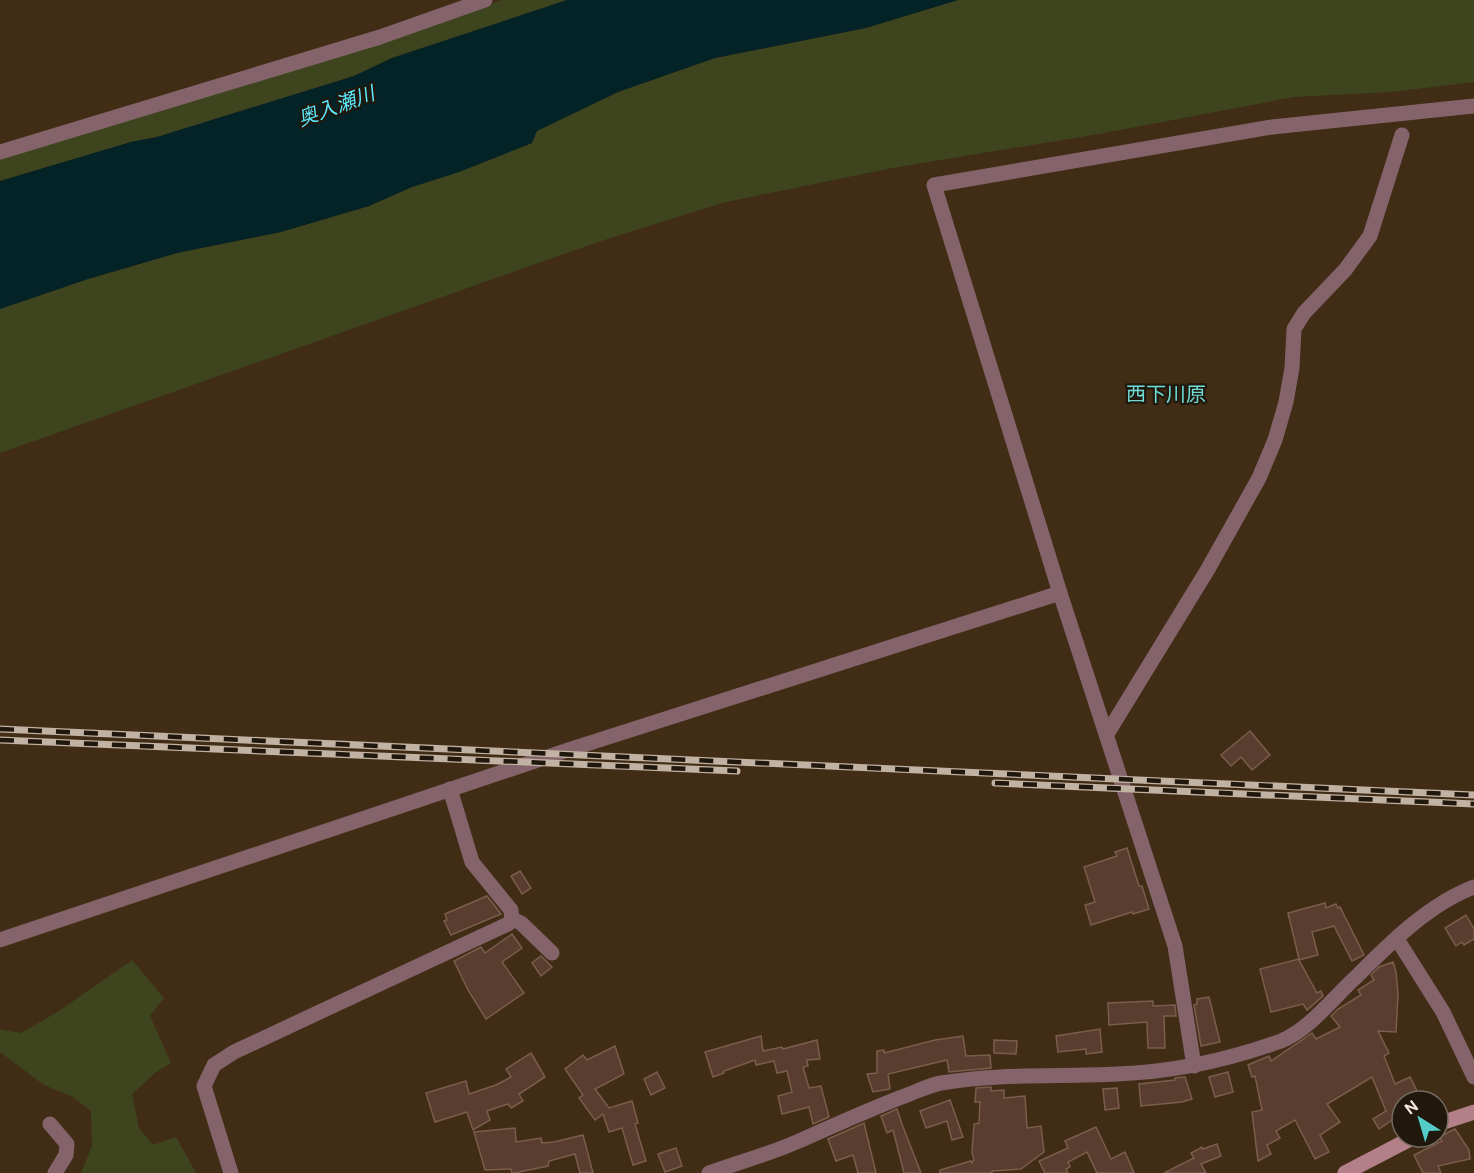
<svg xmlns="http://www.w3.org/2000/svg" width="1474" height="1173" viewBox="0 0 1474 1173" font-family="'DM Sans','Noto Sans JP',sans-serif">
<rect width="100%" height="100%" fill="#412c16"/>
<!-- green -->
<g fill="#3e451e">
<path d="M502,0h65l-175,58 -38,18 -197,61 -26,5 -131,39v-24l381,-117z"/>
<path d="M958,0h516v82l-83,10 -97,5 -195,37 -207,34 -170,35 -124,39 -598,211v-144l88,-30 89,-26 104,-21 88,-26 43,-19 47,-15 73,-29 4,-12 82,-39 97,-34 151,-30z"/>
<path d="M132,960l32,38 -14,18 21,47 -16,10 -23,21 7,34 14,17 23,-8 20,36h-115l11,-27 -1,-35 -18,-14 -29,-12 -44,-33v-23l21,4 38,-22z"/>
</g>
<!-- water -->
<path fill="#032327" d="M567,0h391l-92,28 -151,30 -97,34 -81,39 -5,12 -73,29 -47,15 -43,19 -88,26 -104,21 -89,26 -88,30v-128l131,-39 26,-5 197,-61 38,-18z"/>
<!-- building -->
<g fill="#593d2e" stroke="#7b5d4d" stroke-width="1.5">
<path d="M1250,731l20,24 -18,15 -11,-13 -10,9 -10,-11z"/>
<path d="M1127,848l12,38h3l7,23 -16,5 -1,-2 -41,13 -6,-20 10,-3 -11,-35 33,-11 -2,-4z"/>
<path d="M520,871l11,17 -9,6 -11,-18z"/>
<path d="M487,896l14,18 -50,21 -7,-14 3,-1 -2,-6z"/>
<path d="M1325,903l1,5 10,-4 2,4 2,-1 24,48 -12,6 -18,-35 -22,6 6,23 -19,5 18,33 4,-2 2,5 -16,14 -4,-6 -32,8 -11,-43 39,-10 -11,-46z"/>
<path d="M1466,915l8,14v10l-10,6 -2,-3 -6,4 -11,-18z"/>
<path d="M512,934l10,14 -20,14 22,31 -38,26 -18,-29 -14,-29 27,-14 4,6z"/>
<path d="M541,956l11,11 -11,9 -9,-13z"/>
<path d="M1393,962l3,10 2,22 -2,38 -18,-1 11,22 -5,3 11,28 15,-7 9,18 -11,6h-6v12l-23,16 -6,-10 13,-8 -14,-34 -45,27 13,18 -20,13 9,17 -14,7 -20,-39 -19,11 4,7 -13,7 4,9 -13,7 -6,-49 10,-2 -7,-34 -3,1 -4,-12 21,-9 2,5 41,-28 4,6 24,-12 -9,-11 7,-7 23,-14 -3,-5 16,-10 -3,-5 8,-8z"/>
<path d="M1209,997l11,45 -19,4 -7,-41 3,-1v-5z"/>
<path d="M1153,1001v5l22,-1 1,11h-12l1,32h-17l-1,-26 -38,3 -1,-22z"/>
<path d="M1100,1029l2,23 -16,2v-5l-28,3 -2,-16z"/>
<path d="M761,1036l2,15 19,-4 1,2 34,-9 3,19 -13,1 1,6 -5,1 6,21 12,-2 8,31 -16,7 -4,-17 -27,7 -4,-18 14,-4 -5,-21 -10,2 -3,-12 -18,4 -1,-5 -31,11v2l-11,4 -8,-25z"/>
<path d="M963,1036l3,20 24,-1 1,13 -42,4 -2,-12 -59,14 2,15 -17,3 -6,-18 10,-1v-22l7,-1v3l51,-13z"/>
<path d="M994,1040l23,1 -1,13 -22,-1z"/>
<path d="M615,1046l9,28 -29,15 14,19 23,-7 6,22 -3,1 11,37 -13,4 -11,-37 -13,4 -6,-18 -8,6 -16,-22 4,-3 -18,-26 18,-14 4,5z"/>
<path d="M531,1053l14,24 -26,17 4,7 -12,7 -3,-4 -21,7 3,9 -17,10 -6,-18 -32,10 -9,-29 40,-12 3,13 27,-9 15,-8 -5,-8z"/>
<path d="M657,1072l8,16 -14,7 -7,-16z"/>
<path d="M1228,1072l5,20 -18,5 -6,-20z"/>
<path d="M1185,1077l7,22 -10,3 -41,4 -2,-22 36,-4v-2z"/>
<path d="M991,1087v4l13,-1v8l21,-2 2,32 14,-2 3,26 -23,17 -29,2v2h-52v-3l31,-9 1,2 2,-3 -2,-8 2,-28 5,-1 1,-21h-5l1,-14z"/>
<path d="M1117,1088l2,20 -14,2 -2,-21z"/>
<path d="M950,1100l13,37 -11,3 -5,-19 -21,7 -6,-17z"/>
<path d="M897,1109l6,18 18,46h-17l-11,-43 -6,3 -6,-17z"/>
<path d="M864,1123l12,50h-18l-5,-18 -17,6 -8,-22z"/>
<path d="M1096,1127l15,32 14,-7 9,21h-37l-10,-21 -19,10 2,5 -4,2 2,4h-23l-6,-12 29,-13 -3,-7z"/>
<path d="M515,1128l1,14 25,-4 1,5 12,-1 29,-7 10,38h-13l-5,-19 -26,7 -1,5 -34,7h-2l-1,-4 -26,1 -11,-38z"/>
<path d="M1455,1129l14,21 1,9 -32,7 3,7h-18l-9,-18 28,-14 -3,-4z"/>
<path d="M1217,1144l4,12 -20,8 5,9h-42l30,-15 -3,-5 11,-6 1,2z"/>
<path d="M676,1148l6,18 -17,6 -7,-18z"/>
</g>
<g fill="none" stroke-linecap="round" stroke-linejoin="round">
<!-- minor -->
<g stroke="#84646a" stroke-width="15">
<path d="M0,152l380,-115 105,-37"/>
<path d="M1107,734l101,-165 51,-91 16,-38 11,-38 6,-34 2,-39 10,-16 41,-43 25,-34 32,-101"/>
<path d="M450,789l22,73 39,48 1,9"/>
<path d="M512,919l9,4 31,30"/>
<path d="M1397,939l46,73 31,65"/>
<path d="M0,940l571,-191 489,-156"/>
<path d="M1194,1066l-19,-120 -115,-353 -126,-408 338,-58 202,-21"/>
<path d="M50,1124l17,20 -1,11 -11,18"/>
<path d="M231,1173l-27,-87 10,-21 20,-13 274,-128 4,-5"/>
<path d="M709,1173c30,-11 61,-19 90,-32 36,-16 71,-32 108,-46 11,-4 23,-10 34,-12 58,-10 118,-6 176,-9 56,-2 111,-14 164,-33 28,-11 53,-44 75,-64 34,-34 73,-73 118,-90"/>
</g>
<!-- secondary -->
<g stroke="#b3808a" stroke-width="15">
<path d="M1438,1124l36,-12"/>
<path d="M1345,1173l69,-36"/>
</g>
<!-- rail casing -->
<g stroke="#c2b2a3" stroke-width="7">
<g id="rail">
<path d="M0,729l1474,66"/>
<path d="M0,740l737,31"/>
<path d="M995,783l479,21"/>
</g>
</g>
<!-- rail -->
<use href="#rail" stroke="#20170d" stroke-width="4.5" stroke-dasharray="14" stroke-linecap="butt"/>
</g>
<g text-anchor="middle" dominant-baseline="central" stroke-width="4.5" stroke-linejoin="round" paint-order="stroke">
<!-- water labels -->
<g font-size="20" font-style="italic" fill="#5ae9fd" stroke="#20170d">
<text transform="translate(336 106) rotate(-20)">奥入瀬川</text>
</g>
<!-- neighbourhood labels -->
<g font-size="20" fill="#70dcd6" stroke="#20170d">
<text x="1166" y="394">西下川原</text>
</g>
</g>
<!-- north arrow -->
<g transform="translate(1420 1119) rotate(323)"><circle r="28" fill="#20170d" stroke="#766b5f" stroke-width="1.5"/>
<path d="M0-4.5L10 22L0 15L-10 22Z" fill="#54cdc8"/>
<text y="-9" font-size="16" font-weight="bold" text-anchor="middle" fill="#f6e8db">N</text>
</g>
</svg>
